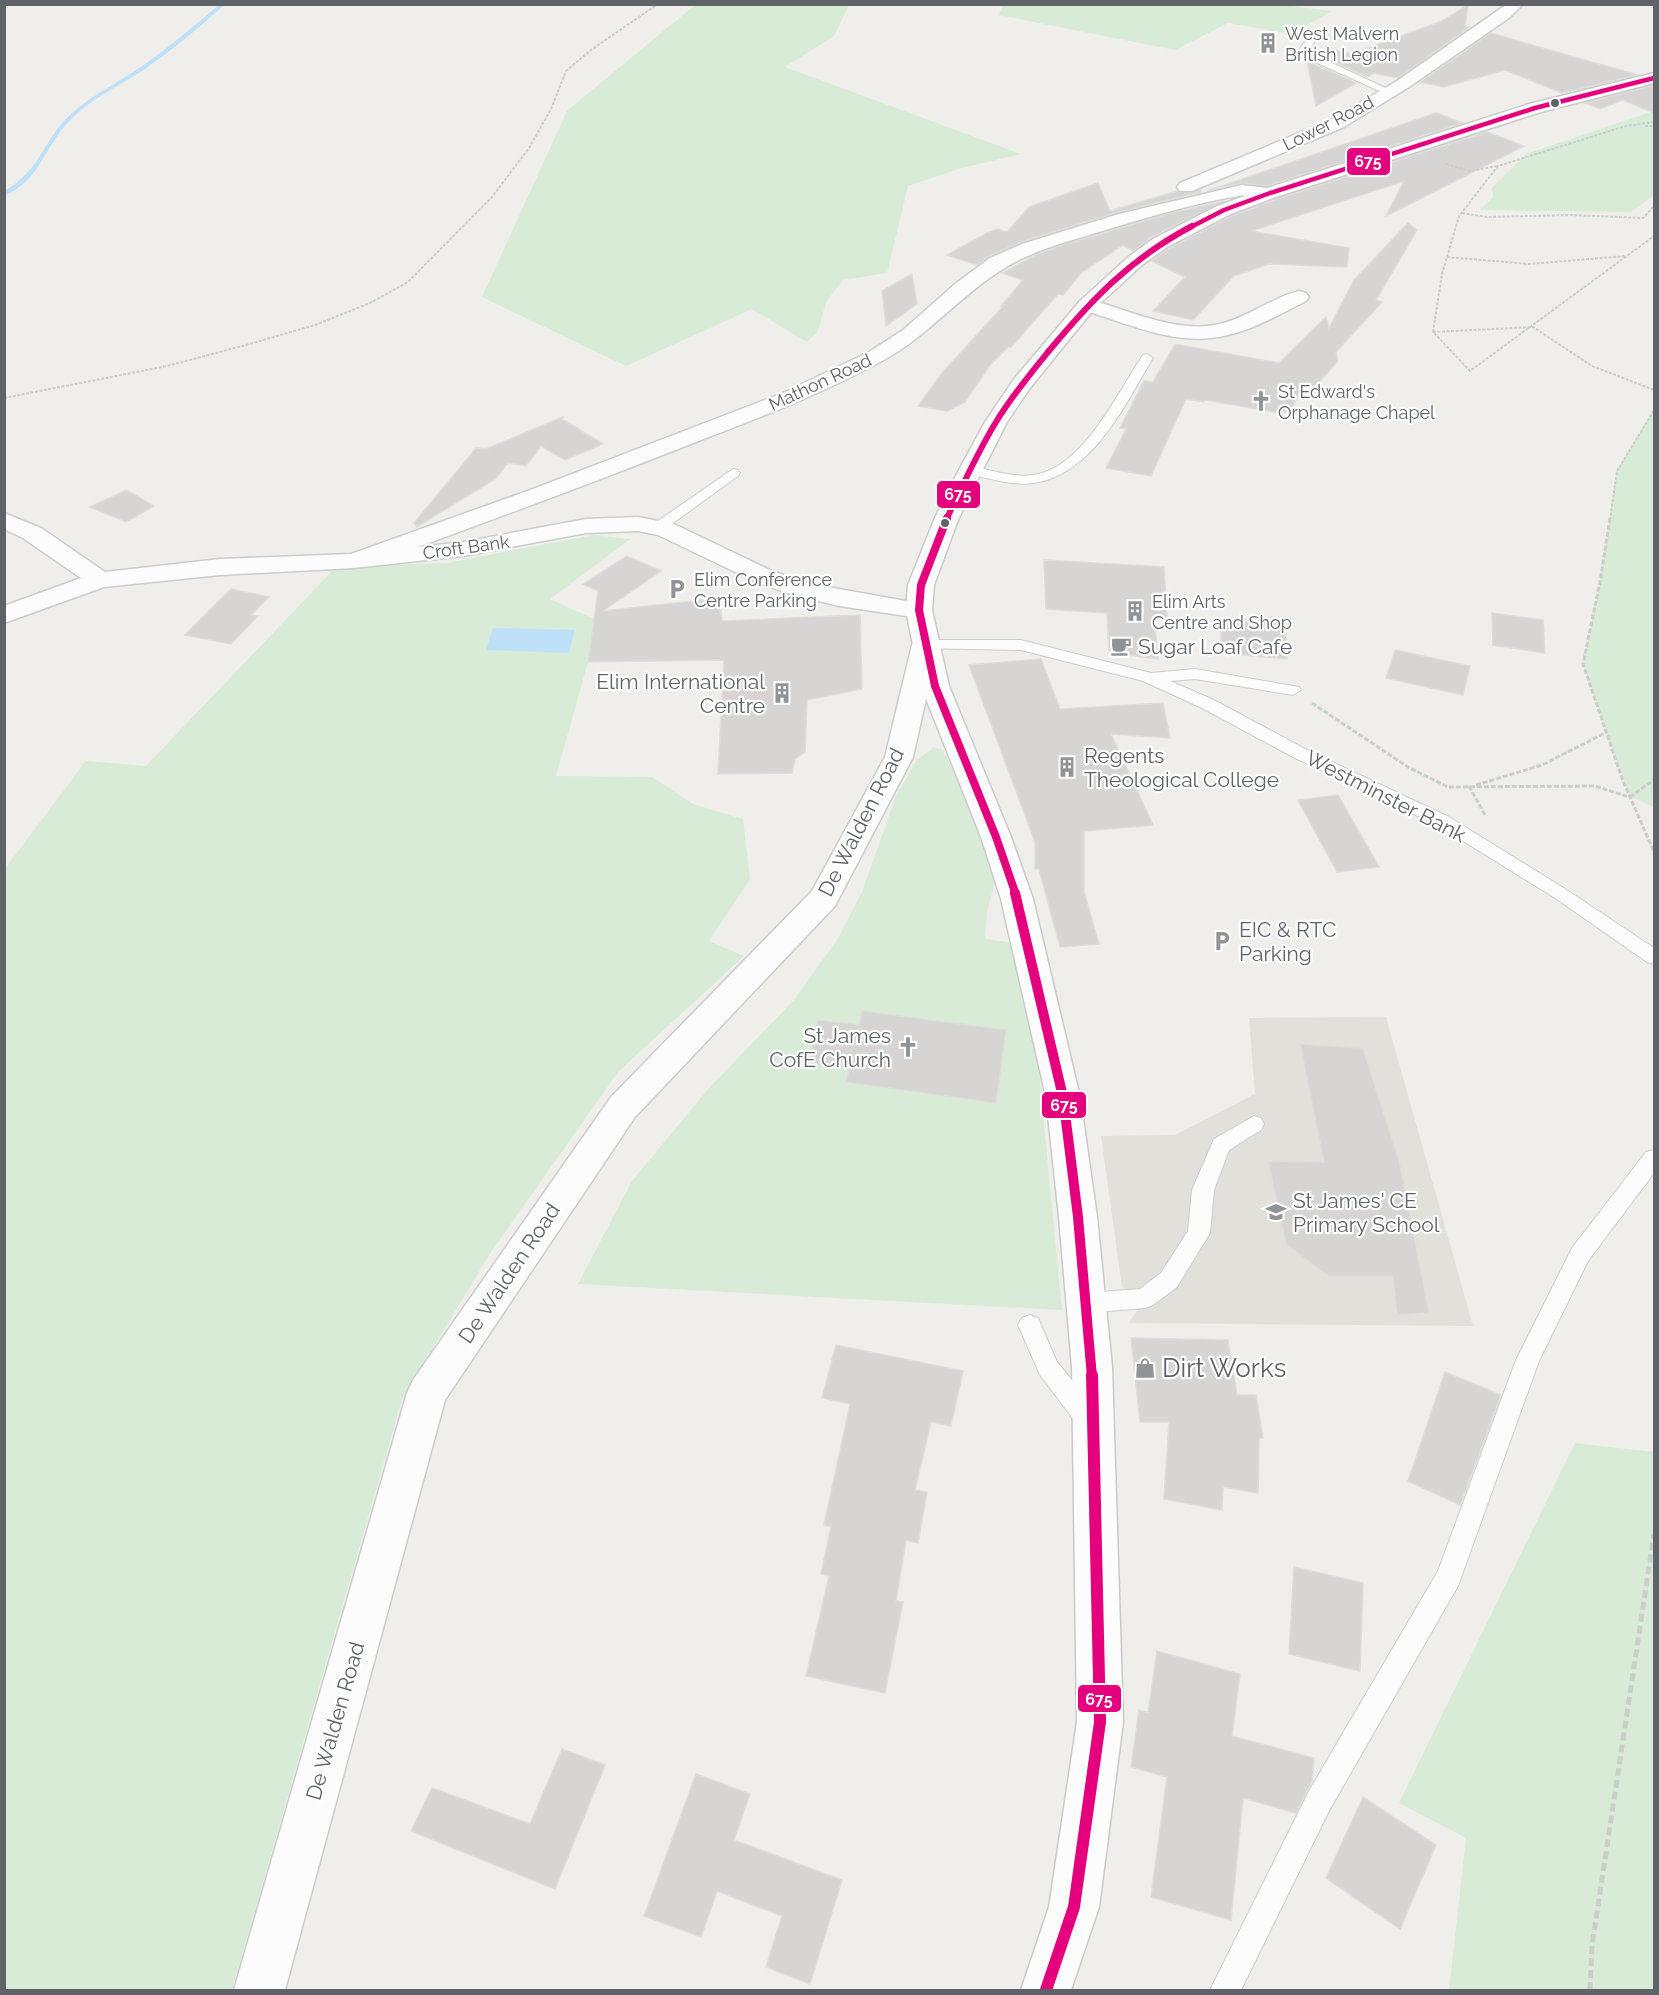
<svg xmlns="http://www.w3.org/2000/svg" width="1659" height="1995" viewBox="0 0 1659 1995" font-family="Raleway,sans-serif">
<rect width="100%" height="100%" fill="#efeeea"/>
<!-- education -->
<path fill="#e2e0da" d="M1386,1017l87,309 -344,-3 16,-25 -23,-11 -21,-151 74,-1 80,-41 -6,-76z"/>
<!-- green -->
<g fill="#d8ebd6">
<path d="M695,5h154l-15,31 -49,31 236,87 -63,15 -50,17 -21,87 -44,7 -17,22 -8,29 -11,11 -55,-33 -126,57 -144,-69 85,-186z"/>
<path d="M1003,5l273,-1 55,7 -39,23 -64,-11 -53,27 -176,-35z"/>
<path d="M1654,111v84l-23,17 -151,-2 13,-13 -1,-9 34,-34z"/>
<path d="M1654,410v397l-24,-10 -47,-133 17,-82 17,-111z"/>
<path d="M594,535l36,4 -80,60 44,20 -6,43 -32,114 96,1 41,27 50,15 7,60 -41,62 35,15 -126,116 -127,180 -89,147 -170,591h-227l-1,-1120 82,-109 60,5 190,-199 110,-4z"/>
<path d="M934,747l8,3 6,10 32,72 15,51 -8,28 -2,28 28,4 24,109 25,258 -484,-26 54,-103 78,-94 83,-86 44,-61 25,-48 34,-96 21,-36z"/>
<path d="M1575,1443l79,9v538h-205l17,-152 -67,-35z"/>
</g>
<!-- water -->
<path fill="#bfe0f9" d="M493,628l82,2 -6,23 -83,-3z"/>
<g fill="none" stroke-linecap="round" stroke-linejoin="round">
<!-- stream -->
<path fill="#bfe0f9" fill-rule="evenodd" d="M220,4h5c-26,24 -54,47 -83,67 -27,17 -57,31 -78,56 -22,26 -25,53 -60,69v-5c37,-20 39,-52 68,-78 21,-18 46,-31 69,-46 27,-19 53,-41 79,-63z"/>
</g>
<!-- building -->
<g fill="#d6d5d3" stroke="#deddd9" stroke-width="1.5">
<path d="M1468,5l-3,21 5,1 -72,51 -24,-5 -7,4 -50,-24 10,-5 25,6 90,-33z"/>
<path d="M1491,33l62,18 85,24 -76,18 -57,-23 -61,17 -24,-5z"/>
<path d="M1307,61l49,22 -40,23z"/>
<path d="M1654,85v28l-31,-13 -23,9 -15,-6z"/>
<path d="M1436,113l27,10 -196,63 -26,-3 -34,8z"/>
<path d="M1487,132l37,14 -138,70 18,-35 -153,50 98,17 -2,19 -78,-3 -35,12 -41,44 -40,-9 32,-34 -33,-16 16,-12 64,-33 45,-17z"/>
<path d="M1098,183l12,28 67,-20 15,2 8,-3 1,2 -83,20 -97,30 -32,14 -12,9 -30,-10 40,-22 11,-4 9,3 22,-25z"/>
<path d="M1225,201l-73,36 -19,14 -10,-6 -42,28 -18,22 -5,-1 -47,53h-3l-18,18 -25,37 -18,9 -29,-5 24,-33 62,-68 -3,1 22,-26 -21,-7 34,-18 24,-9 111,-33z"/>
<path d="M1408,223l9,7 -41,70 6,2 -46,50 2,9 -29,32 -9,-2 -9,19 -10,3 -76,-13 -1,2 -18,-3 -35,77 -45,-8 20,-39 -6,-1 24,-47 9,1 22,-38 104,19 47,-46 3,11 25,-48z"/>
<path d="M912,274l5,30 -31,22 -4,-35z"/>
<path d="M563,417l-1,2 41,25 -38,16 -24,-14 -15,20 -18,-3 -13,16 -78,48 -3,-4 62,-75 10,1z"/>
<path d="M126,490l28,16 -28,16 -36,-15z"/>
<path d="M627,556l34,15 -58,40 117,-13 2,23 138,-6 2,74 -55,11 -2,52 -10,7 -3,14 -74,1 6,-114 -136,2 10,-71 -15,-7z"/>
<path d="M1044,560l120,7 3,50 -13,-1 4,43 -49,-7 -2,-39 -61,-4z"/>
<path d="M231,589l38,8 -18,18 7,1 -27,28 -46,-9z"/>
<path d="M1492,613l51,7 2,33 -52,-8z"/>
<path d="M1255,616l30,2 2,41 -66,-6v-33l35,3z"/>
<path d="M1395,650l75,16 -7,29 -77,-17z"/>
<path d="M1041,659l19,50 103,-6 7,35 -59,-4 42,91 -69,6v61l15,52 -39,3 -21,-78h-4v-27l-66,-177z"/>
<path d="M1338,795l41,72 -42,5 -39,-72z"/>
<path d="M862,1011l144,19 -10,73 -150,-21 3,-13 -41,-6 10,-43 41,5z"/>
<path d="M1300,1044l63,4 37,116 29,149 -32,2 -4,-39h-65l-42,-32 -18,-83 56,1z"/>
<path d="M1131,1338l97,2 9,55h19l7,43h-4l-1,55 -35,-6 -1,23 -58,-11 5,-77h-29z"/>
<path d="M836,1345l127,26 -12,55 -20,-4 -16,68 12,2 -9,51 -12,-3 -10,61 7,1 -18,91 -79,-17 23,-100 -8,-2 10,-47 -7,-2 26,-121 -28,-6z"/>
<path d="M1445,1372l56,23 -41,110 -52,-24z"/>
<path d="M1294,1567l69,16 -3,88 -71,-17z"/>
<path d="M1157,1651l83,23 -8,62 82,22 -2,23 -16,32 -53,-15 -12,122 -80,-23 16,-120 -36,-10 8,-57 9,3z"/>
<path d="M562,1749l43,16 -50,124 -144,-58 21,-43 98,36z"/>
<path d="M696,1774l54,20 -16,46 108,40 -32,104 -44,-17 16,-51 -65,-25 -16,46 -57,-21z"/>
<path d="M1363,1797l73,48 -36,84 -74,-51z"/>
</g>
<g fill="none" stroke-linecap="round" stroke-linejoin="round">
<!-- service casing -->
<g stroke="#cbcccc" stroke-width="2">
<g id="service">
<path d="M1308,38l8,2 -6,8 1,5 83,39 -8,2 -82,-37 -4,-9z"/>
<path d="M1147,354l6,4c-28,46 -59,116 -119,125 -22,3 -47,-5 -68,-10l-2,-3 7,-4c20,4 43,12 63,9 50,-8 83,-82 109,-120z"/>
<path d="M733,469l5,1 2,3 -2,3 -76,55h-10l-2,-3 2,-3z"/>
<path d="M925,640h96l130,33 44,-4 104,18 2,3 -8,5 -98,-16 -25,2 44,19 93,50 142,67 118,73 87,58v16l-7,-2 -92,-64 -118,-73 -142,-67 -93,-50 -59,-27 -122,-31 -102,-2 -2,-3z"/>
<path d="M1254,1116l7,2 3,6 -3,6 -32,20 -15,40 -4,43 -33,54 -24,18 -8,3 -59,5 -8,-3 -3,-7 3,-7 8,-3 54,-4 21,-16 27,-42 4,-41 22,-51z"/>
<path d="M1654,1150v23l-66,88 -49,100 -81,225 -129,225 -88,179h-31l99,-199 129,-220 78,-211 56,-112 74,-96z"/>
<path d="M1030,1315l8,3 19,44 41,50 3,8 -3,8 -9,3 -9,-3 -40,-53 -22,-50 4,-7z"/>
</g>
</g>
<!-- minor casing -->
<g stroke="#cbcccc" stroke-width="3">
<g id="minor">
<path d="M1507,4h16l-14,14 -100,69 -65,40 -152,64h-12l-3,-4 3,-4 152,-64 65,-38z"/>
<path d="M1242,185l34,4 3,4 -3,4c-12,3 -24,-3 -37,-1 -46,7 -92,22 -137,35 -22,7 -46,13 -67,22 -61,23 -97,78 -153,108 -66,36 -134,61 -204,88 -86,34 -173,66 -260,98l45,-5 123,-23 52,-2 36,7 98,47 34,12 122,22 4,5 -4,5 -9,3 -80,-12 -49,-12 -36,-13 -96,-46 -20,-4 -52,2 -123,23 -109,12 -134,7 -116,12 -100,36v-17l77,-28 -58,-40 -19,-9v-16l37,15 64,44 115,-13 131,-5 182,-65 250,-96 86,-41 34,-22 52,-46 35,-26 32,-14 97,-30z"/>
<path d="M1299,291l7,2 3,4 -3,4c-30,15 -61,34 -95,37 -44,5 -90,-17 -131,-29l-3,-4 3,-4 7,-2c44,11 94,38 140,23 25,-8 47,-25 72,-31z"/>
<path d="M925,637l9,2 4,6 -25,112 -78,149 -200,211 -190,283 -160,590h-51l173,-597 6,-13 198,-283 201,-206 73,-134 27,-112 4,-6z"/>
</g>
</g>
<!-- secondary casing -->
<g stroke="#cacacb" stroke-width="3">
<path id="secondary" d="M1654,73v10l-113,29 -265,85 -45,17 -64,33 -26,19 -47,43 -64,79 -23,34 -31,61 -18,37 -24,65 -2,25 17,76 62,151 22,62 47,198 17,120 15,150 11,355 -24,185 -28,83h-50l28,-83 28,-185 -5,-355 -13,-150 -13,-120 -45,-198 -20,-62 -60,-151 -15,-76 2,-25 26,-65 18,-37 33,-61 29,-43 66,-78 47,-43 26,-19 64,-33 47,-17 265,-85z"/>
</g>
<!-- path-far2 -->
<g stroke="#cacfcc" stroke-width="2" stroke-dasharray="3 1.5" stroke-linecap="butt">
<path d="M1654,122l-28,4 -128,40 -39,50 -17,58 -9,58 37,39 184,-135"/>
<path d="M1645,126h9"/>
<path d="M1446,164l24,7 27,-5"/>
<path d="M1462,213l25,4 84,-2 72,3 11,-12"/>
<path d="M1447,257l82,7 97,-8"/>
<path d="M1433,332l100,-5 59,39 62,24"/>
<path d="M4,398l163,-32 79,-21 69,-20 55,-22 38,-21 84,-85 37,-49 22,-39 15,-38 25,-21 67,-46"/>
<path d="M1610,520l7,-49 37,-61"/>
</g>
<!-- path-far1 -->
<g stroke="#cacfcc" stroke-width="3" stroke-dasharray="5 2" stroke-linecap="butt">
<path d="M1610,518l-10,64 -17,82 40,117 31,71"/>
<path d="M1312,703l96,64 40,20 147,-1 34,11"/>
<path d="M1476,785l66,-20 65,-33"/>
<path d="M1469,786l16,29"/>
<path d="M1630,797l24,-17"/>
</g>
<!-- path -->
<path stroke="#cacfcc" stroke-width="5" stroke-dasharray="8 4" stroke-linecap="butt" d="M1590,1990l2,-44 62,-412"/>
<!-- service -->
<use href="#service" fill="#fdfcfc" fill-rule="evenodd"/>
<!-- minor -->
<use href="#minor" fill="#fdfcfc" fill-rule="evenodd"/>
<!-- secondary -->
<use href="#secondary" fill="#fdfcfc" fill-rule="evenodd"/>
<!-- bus-1-far4 casing -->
<g stroke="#fff" stroke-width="7">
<path id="bus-1-far4" d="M1189,228l35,-18 46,-17 265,-85 119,-30"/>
</g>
<!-- bus-1-far3 casing -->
<g stroke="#fff" stroke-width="9">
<path id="bus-1-far3" d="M946,520c16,-33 31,-67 50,-98 15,-25 34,-48 52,-70 44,-53 82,-93 144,-126"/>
</g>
<!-- bus-1-far2 casing -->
<g stroke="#fff" stroke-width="11">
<path id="bus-1-far2" d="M947,518l-26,67 -2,25 16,76 61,151 20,58"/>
</g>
<!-- bus-1-far1 casing -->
<g stroke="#fff" stroke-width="14">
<path id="bus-1-far1" d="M1015,893l48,204 15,120 14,160"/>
</g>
<!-- bus-1 casing -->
<g stroke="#fff" stroke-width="16">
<path id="bus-1" d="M1046,1990l28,-83 26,-185 -8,-347"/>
</g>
<!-- bus-1-far4 -->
<use href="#bus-1-far4" stroke="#e5007d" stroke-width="4.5"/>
<!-- bus-1-far3 -->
<use href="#bus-1-far3" stroke="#e5007d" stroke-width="6"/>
<!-- bus-1-far2 -->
<use href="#bus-1-far2" stroke="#e5007d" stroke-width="8"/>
<!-- bus-1-far1 -->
<use href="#bus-1-far1" stroke="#e5007d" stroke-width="10"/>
<!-- bus-1 -->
<use href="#bus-1" stroke="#e5007d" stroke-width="12"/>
</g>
<!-- icons -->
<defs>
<g id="building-bare" transform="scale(1.62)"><path d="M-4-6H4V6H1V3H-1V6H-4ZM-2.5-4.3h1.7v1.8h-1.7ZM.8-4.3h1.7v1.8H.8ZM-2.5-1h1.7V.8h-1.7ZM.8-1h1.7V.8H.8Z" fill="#919496" stroke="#fff" stroke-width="2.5" paint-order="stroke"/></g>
<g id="church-bare" transform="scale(1.62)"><path d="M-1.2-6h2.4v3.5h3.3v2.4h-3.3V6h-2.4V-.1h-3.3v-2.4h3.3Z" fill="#919496" stroke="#fff" stroke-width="2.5" paint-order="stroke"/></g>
<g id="parking-bare" transform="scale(1.62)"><path d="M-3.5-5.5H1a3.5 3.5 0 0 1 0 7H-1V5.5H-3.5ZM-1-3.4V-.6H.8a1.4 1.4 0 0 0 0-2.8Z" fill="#919496" stroke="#fff" stroke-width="2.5" paint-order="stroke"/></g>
<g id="cafe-bare" transform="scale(1.62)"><path d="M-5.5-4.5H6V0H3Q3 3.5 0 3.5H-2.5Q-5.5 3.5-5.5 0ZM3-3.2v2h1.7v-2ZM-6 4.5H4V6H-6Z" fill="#919496" stroke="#fff" stroke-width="2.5" paint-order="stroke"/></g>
<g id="school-bare" transform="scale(1.62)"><path d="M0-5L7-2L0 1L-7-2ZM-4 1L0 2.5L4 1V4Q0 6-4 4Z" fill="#919496" stroke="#fff" stroke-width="2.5" paint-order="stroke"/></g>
<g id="shop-bare" transform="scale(1.62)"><path d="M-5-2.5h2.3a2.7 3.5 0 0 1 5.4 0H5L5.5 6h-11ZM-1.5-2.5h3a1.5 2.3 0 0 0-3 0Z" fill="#919496" stroke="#fff" stroke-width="2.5" paint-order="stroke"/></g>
</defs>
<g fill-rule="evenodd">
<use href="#building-bare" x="1268" y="43"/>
<use href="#church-bare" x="1261" y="401"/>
<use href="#parking-bare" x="677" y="589"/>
<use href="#building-bare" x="1135" y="611"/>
<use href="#cafe-bare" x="1121" y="646"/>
<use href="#building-bare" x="782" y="693"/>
<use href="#building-bare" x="1067" y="767"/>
<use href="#parking-bare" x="1222" y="941"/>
<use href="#church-bare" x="908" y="1047"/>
<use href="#school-bare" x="1276" y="1212"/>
<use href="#shop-bare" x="1145" y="1368"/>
</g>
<!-- markers -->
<g fill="#5f6368" stroke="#fff" stroke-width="2">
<circle cx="1555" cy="103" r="5"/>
<circle cx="945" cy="523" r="5"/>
</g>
<g text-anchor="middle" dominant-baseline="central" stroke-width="4.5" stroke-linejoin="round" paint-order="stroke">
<!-- far-poi labels -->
<g font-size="18" fill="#5f6368" stroke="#fff" text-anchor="start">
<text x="1285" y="33">West Malvern<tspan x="1285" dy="21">British Legion</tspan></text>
<text x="1278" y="391">St Edward's<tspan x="1278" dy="21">Orphanage Chapel</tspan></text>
<text x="694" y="579">Elim Conference<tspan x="694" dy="21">Centre Parking</tspan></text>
<text x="1152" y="601">Elim Arts<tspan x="1152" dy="21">Centre and Shop</tspan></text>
</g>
<!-- far-street labels -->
<g font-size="18" fill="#5f6368" stroke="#fff">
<text transform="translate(1328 123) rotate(-27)">Lower Road</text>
<text transform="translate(820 382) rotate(-25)">Mathon Road</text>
<text transform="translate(466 547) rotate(-8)">Croft Bank</text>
</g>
<!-- poi labels -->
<g font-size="21" fill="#5f6368" stroke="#fff" text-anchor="start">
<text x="1138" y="646">Sugar Loaf Cafe</text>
<text x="765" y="681" text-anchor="end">Elim International<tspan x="765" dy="24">Centre</tspan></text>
<text x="1084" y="755">Regents<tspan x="1084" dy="24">Theological College</tspan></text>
<text x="1239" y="929">EIC &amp; RTC<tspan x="1239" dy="24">Parking</tspan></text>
<text x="891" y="1035" text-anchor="end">St James<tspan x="891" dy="24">CofE Church</tspan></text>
<text x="1293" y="1200">St James' CE<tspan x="1293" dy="24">Primary School</tspan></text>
</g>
<!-- street labels -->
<g font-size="21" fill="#5f6368" stroke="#fff">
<text transform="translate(1386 796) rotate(27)">Westminster Bank</text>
<text transform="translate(861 822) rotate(-63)">De Walden Road</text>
<text transform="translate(509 1273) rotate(-56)">De Walden Road</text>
<text transform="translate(335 1721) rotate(-74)">De Walden Road</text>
</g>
<!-- near-poi labels -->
<g font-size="26" fill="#5f6368" stroke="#fff" text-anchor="start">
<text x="1162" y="1368">Dirt Works</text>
</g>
</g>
<g stroke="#fff" stroke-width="2">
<rect x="1346" y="147" width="45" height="29" rx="6" fill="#e5007d"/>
<rect x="936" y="480" width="45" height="29" rx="6" fill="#e5007d"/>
<rect x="1041" y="1091" width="46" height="28" rx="6" fill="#e5007d"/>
<rect x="1077" y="1684" width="45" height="29" rx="6" fill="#e5007d"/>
</g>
<g font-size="16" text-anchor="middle" font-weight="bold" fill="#fff">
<text x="1368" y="167">675</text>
<text x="958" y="500">675</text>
<text x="1064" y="1111">675</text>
<text x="1099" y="1705">675</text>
</g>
<!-- border -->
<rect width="1659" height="1995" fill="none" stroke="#5f6368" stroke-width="12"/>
</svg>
